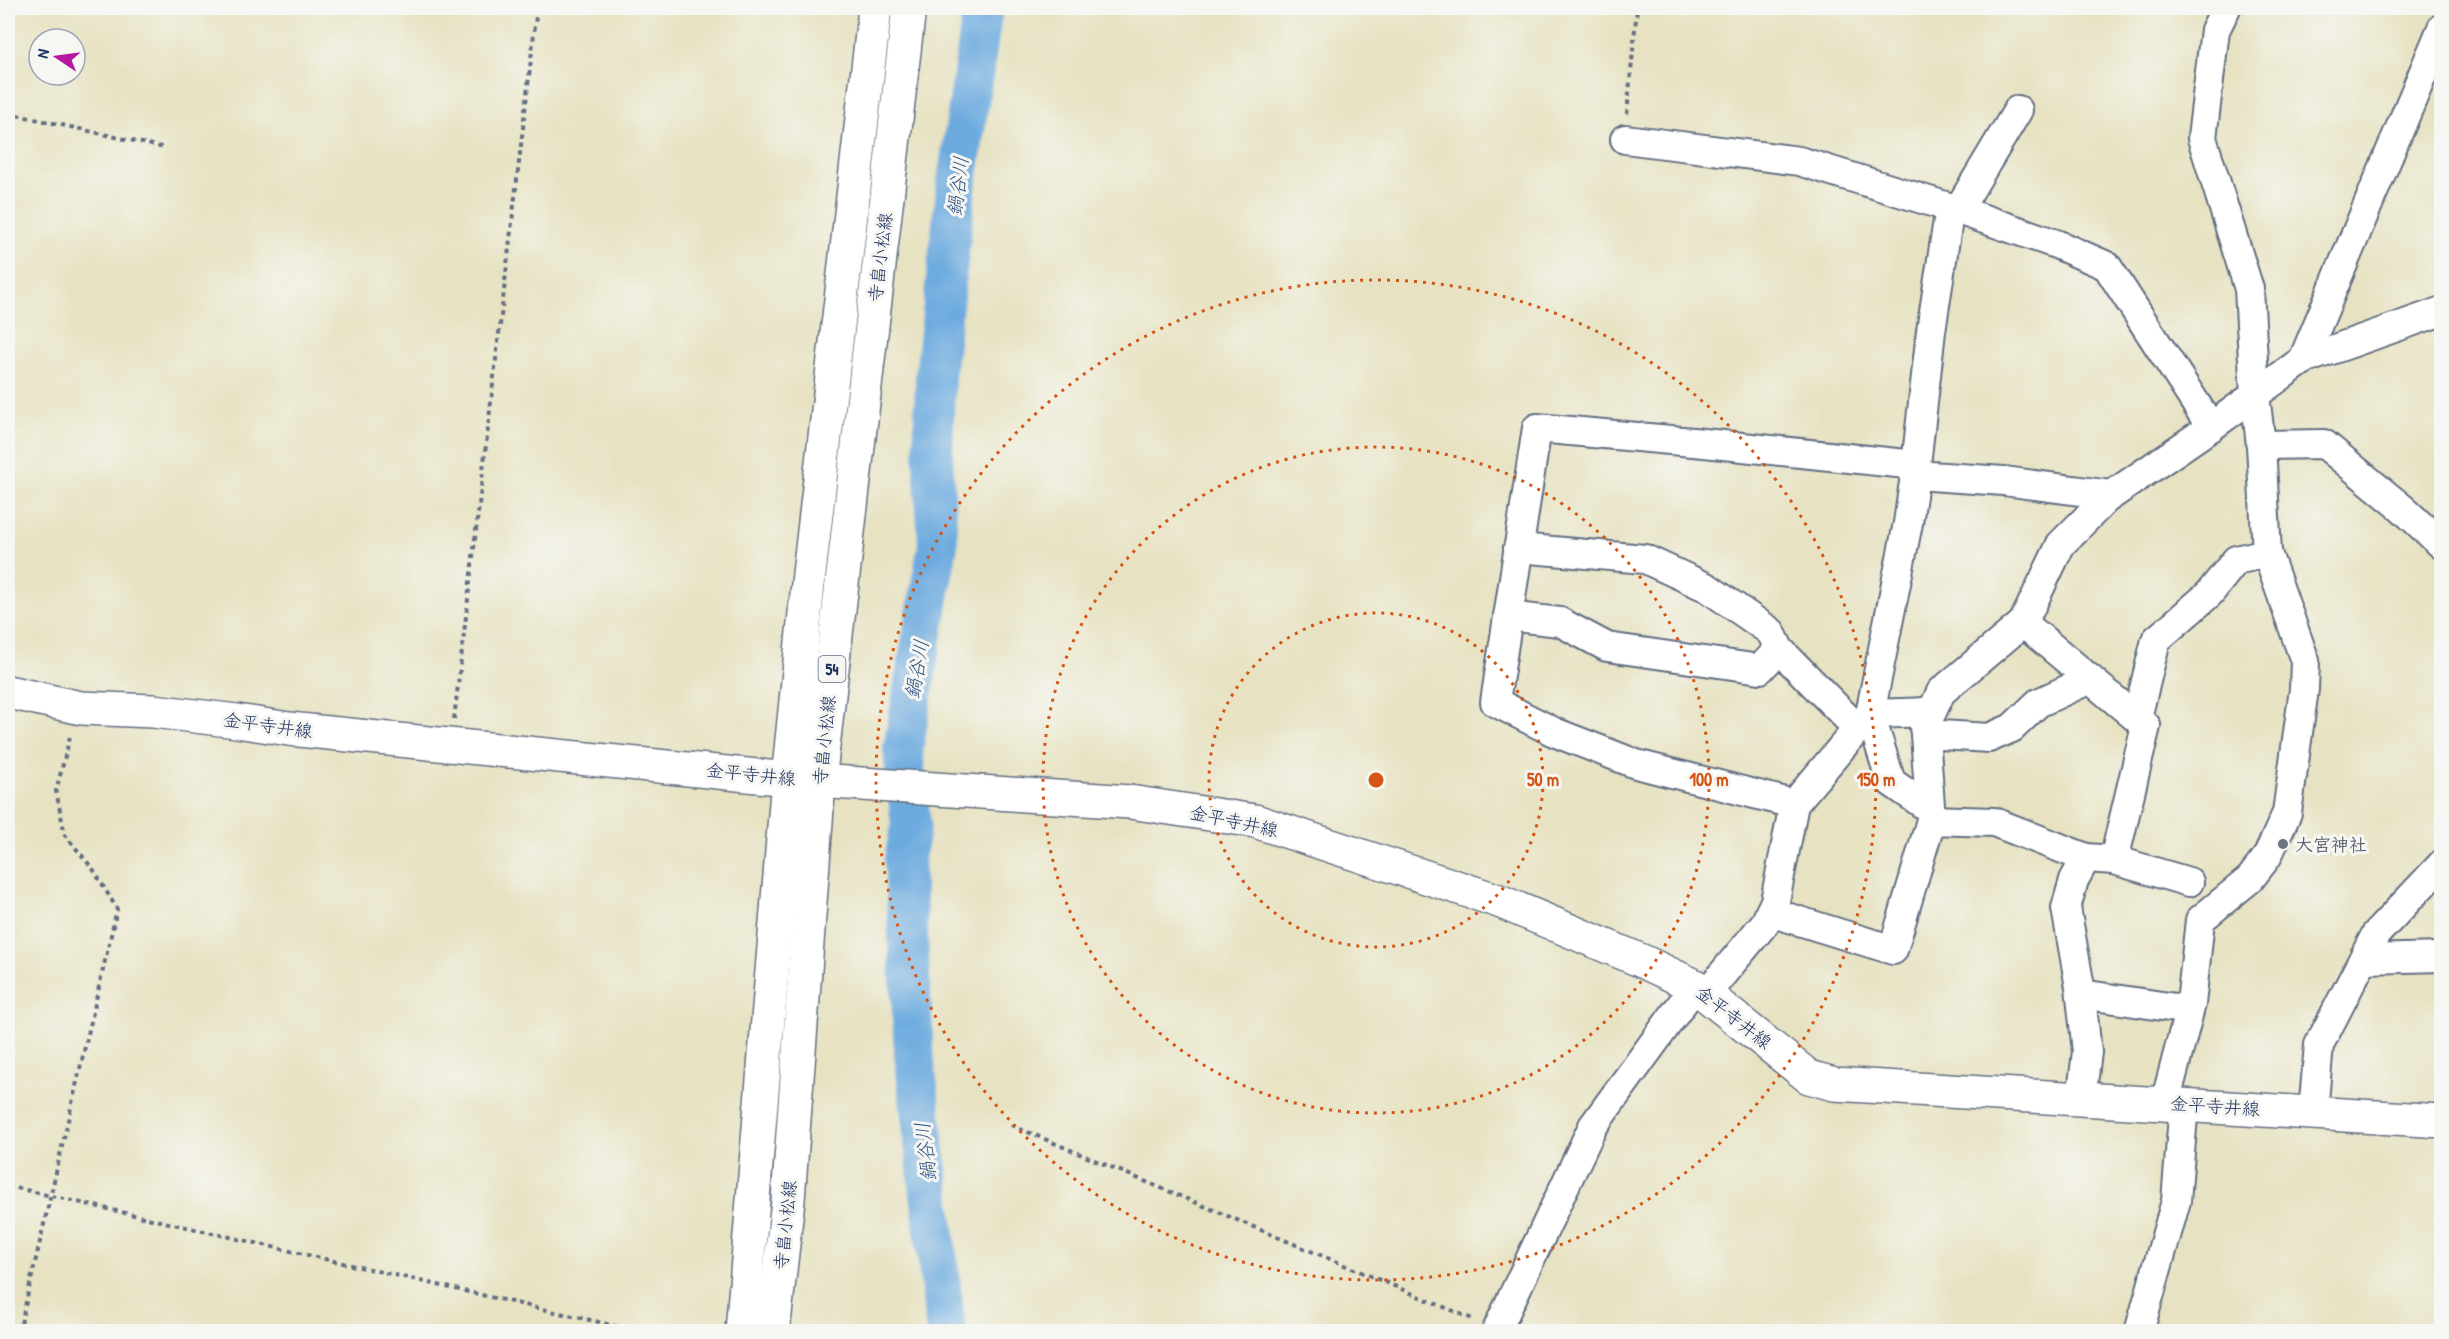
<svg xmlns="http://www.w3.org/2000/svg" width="2449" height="1339" viewBox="0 0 2449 1339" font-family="'Patrick Hand','Klee One',sans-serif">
<rect width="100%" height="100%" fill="#f6f6f2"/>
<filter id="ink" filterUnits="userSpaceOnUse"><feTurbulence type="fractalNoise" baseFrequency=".0167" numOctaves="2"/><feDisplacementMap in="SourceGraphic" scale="12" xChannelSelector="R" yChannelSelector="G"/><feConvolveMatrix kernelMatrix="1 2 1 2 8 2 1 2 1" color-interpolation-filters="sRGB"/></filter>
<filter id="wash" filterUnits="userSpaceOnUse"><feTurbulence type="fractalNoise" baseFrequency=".008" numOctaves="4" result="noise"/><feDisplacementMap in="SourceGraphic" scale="24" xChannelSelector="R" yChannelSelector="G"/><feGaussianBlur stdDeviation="1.35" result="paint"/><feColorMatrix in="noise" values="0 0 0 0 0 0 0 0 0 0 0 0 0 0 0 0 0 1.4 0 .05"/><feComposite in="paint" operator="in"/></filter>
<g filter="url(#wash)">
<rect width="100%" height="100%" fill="#e7e2c1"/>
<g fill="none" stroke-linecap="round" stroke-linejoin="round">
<!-- river -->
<path stroke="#6dabdf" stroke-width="40" d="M946,1332l-32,-278 -10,-195 7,-34 -8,-75 35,-206 -5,-85 2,-82 21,-188 27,-181"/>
</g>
</g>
<g filter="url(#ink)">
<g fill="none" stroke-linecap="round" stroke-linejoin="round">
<!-- minor casing -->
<g stroke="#626e81" stroke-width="32">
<g id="minor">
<path d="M1625,139l174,22 159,49 98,34 51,22 104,161"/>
<path d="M1958,210l60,-100"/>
<path d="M2303,360l139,-332"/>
<path d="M2261,445l63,-1 78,64 40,37"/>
<path d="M1916,465l15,-134 19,-124"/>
<path d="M1518,548l127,11 63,29 63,44 8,17 79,80"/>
<path d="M1508,616l52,6 47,25 153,22 19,-20"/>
<path d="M2023,623l123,103 -32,134"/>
<path d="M1922,712l3,22 64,4 23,-10 26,-25 52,-24"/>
<path d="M2137,718l19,-78 53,-46 27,-34 31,-7"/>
<path d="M1925,734l6,86"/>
<path d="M1794,804l-158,-40 -82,-32 -59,-30 42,-274 167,15 212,22 -1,10"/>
<path d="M1930,809l-39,-27 -21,-68 38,-191 7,-48 89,6 107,14"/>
<path d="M1770,912l123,38 38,-130 63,2 92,36 28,2 75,22"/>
<path d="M2364,959l78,-2"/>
<path d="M2081,994l108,16"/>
<path d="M1705,995l60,-72 10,-22 19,-97 76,-90 62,-2 9,-20 82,-69 38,-79 45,-45 105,-72 92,-67 139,-49"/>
<path d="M2081,1100l6,-48 -7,-65 -14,-79 8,-28 12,-22"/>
<path d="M2165,1103l26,-99 9,-84 50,-41 17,-22 20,-44 17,-124 1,-28 -38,-108 -6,-108 -6,-50 -6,-106 -47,-151 13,-108 11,-22"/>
<path d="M2313,1112l6,-67 57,-111 66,-70"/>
<path d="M1496,1332l97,-206 102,-140"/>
<path d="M2139,1332l37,-131 8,-97"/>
</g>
</g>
<!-- major casing -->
<g stroke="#626e81" stroke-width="36">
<g id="major">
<path d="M8,692l73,16 72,3 84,10 52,8 499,50 342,23 125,19 244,80 143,60 53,25 114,91 25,7 608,37"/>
<path d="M742,1332l46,-553 21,-205 66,-566"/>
<path d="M773,1332l15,-132 31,-419 90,-773"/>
</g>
</g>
<!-- path -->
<g stroke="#626e81" stroke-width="4" stroke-dasharray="4.5 4.5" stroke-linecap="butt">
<path d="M8,113l157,35"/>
<path d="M1627,114l10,-106"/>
<path d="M454,719l83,-711"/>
<path d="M1011,1125l464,195"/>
<path d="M8,1186l634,146"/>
<path d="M19,1332l98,-423 -24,-40 -28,-34 -9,-44 15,-58"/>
</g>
<!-- minor -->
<use href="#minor" stroke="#fff" stroke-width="28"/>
<!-- major -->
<use href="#major" stroke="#fff" stroke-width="33"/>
</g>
</g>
<!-- distance rings -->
<g fill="none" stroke="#d45514" stroke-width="3" stroke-dasharray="3 6">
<circle cx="1376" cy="780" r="167"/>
<circle cx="1376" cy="780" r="333"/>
<circle cx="1376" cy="780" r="500"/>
</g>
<!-- markers -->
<circle fill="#6b7280" stroke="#f6f6f2" stroke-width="2" cx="2283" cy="844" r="6"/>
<g text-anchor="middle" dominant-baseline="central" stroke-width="6" stroke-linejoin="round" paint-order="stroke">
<!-- shield labels -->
<rect fill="#f6f6f2" stroke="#5d6b8a" stroke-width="1.5" x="818.5" y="656" width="27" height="26" rx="4.5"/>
<g font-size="16" font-weight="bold" fill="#1b2f5e">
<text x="832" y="669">54</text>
</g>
<!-- street labels -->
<g font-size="18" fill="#1b2f5e" stroke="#f6f6f2">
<text transform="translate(880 257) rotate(-83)">寺畠小松線</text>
<text transform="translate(268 725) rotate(8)">金平寺井線</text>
<text transform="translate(824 740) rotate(-84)">寺畠小松線</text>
<text transform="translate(751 774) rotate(6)">金平寺井線</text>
<text transform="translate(1234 821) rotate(12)">金平寺井線</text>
<text transform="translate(1734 1017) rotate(38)">金平寺井線</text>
<text transform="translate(2215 1106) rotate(4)">金平寺井線</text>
<text transform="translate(785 1225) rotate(-84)">寺畠小松線</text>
</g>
<!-- worship labels -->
<g font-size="18" font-weight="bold" fill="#5b616d" stroke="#f6f6f2" text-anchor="start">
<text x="2295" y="844">大宮神社</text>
</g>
<!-- water labels -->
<g font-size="20" font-style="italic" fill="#345485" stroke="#f6f6f2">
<text transform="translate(957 186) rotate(-83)">鍋谷川</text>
<text transform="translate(916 669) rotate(-80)">鍋谷川</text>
<text transform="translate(925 1152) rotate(-97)">鍋谷川</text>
</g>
</g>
<circle cx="1376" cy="780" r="9" fill="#d45514" stroke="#f6f6f2" stroke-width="3"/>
<g font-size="18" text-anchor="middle" font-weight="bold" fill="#d45514" stroke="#f6f6f2" stroke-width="6" stroke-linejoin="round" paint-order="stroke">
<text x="1543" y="786">50 m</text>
<text x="1709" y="786">100 m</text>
<text x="1876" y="786">150 m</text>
</g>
<!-- margin -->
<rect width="2449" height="1339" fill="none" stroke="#f6f6f2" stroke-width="30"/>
<!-- north arrow -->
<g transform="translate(57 57) rotate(283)"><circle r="28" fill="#f6f6f2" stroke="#9ea6b7" stroke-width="1.5"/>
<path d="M0-4.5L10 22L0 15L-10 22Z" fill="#b5179e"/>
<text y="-9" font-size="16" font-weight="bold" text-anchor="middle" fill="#1b2f5e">N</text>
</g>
</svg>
